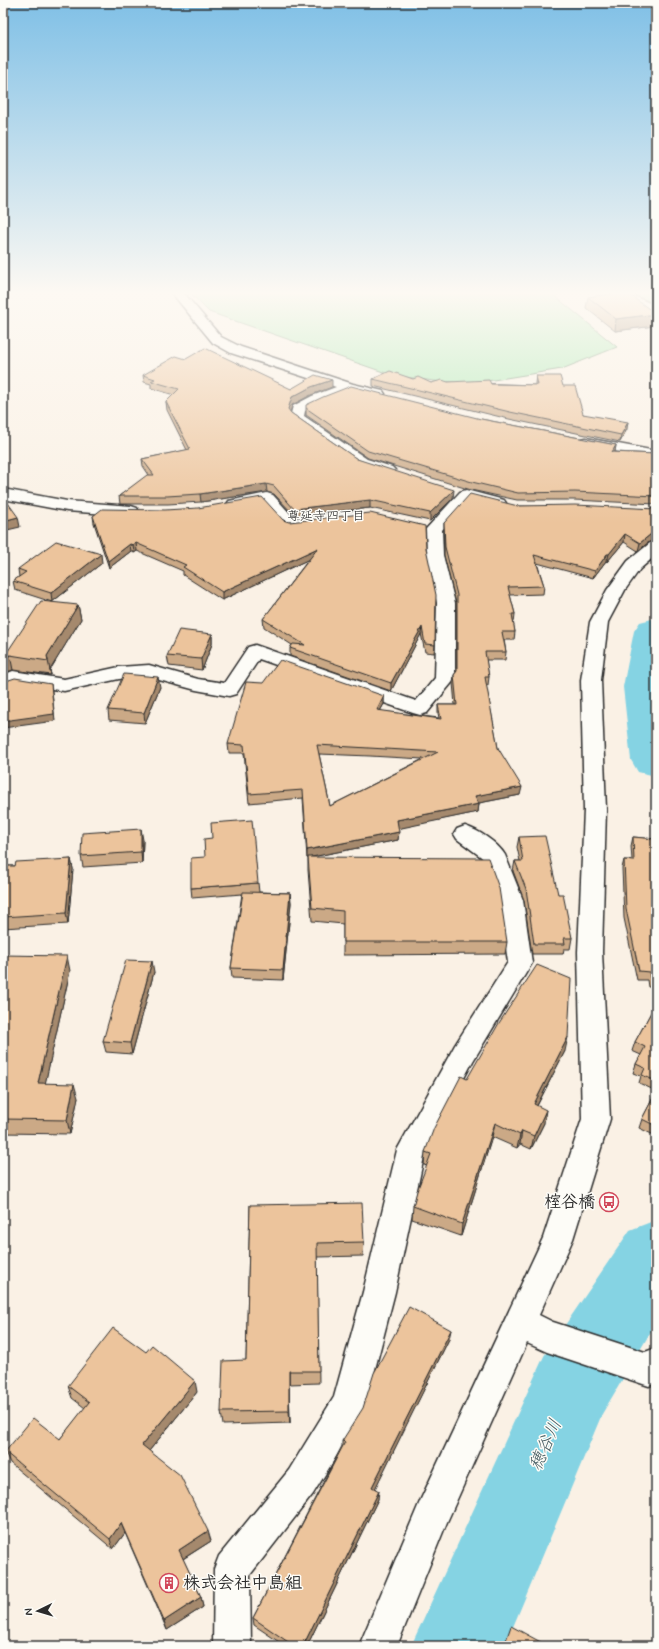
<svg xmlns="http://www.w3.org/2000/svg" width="659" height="1649" viewBox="0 0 659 1649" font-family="Mynerve,'Klee One',sans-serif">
<rect width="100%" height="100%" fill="#faf1e5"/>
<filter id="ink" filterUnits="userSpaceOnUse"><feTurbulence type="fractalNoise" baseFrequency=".025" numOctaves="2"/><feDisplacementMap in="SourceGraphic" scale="8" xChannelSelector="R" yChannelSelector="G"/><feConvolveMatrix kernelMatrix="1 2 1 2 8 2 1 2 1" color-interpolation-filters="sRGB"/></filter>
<g filter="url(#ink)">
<!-- green -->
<g fill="#a8e9b2" stroke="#6a8a6e">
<path d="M189,292h361l67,55 -55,22 -100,16 -70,-10 -183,-63z"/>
<path d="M622,292h34v11z"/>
</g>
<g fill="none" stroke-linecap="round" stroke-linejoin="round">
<!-- river -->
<g fill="#85d3e3" fill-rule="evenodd">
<path d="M656,618v158l-18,-4 -7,-12 -8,-73 11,-56 6,-9z"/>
<path d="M656,1220v103l-54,91 -97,232h-94l133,-290 86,-126z"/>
</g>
<!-- minor casing -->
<g stroke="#2b2b2b" stroke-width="3">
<g id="minor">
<path d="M171,292h12l38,45 20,10 112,37 30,7 2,3 -2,3c-11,2 -21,-4 -31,-5 -11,-1 -37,14 -47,19l-1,5 63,43 25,8 3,3 -3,3 -5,2 -30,-10 -67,-48 3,-11 19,-10 24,-9 -105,-34 -18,-10z"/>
<path d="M610,292h15l31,14v9l-44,-21z"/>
<path d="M586,438l70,13v8l-75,-14 -2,-3 2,-3z"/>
<path d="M3,489l64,12 64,5 6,2 2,3 -2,3 -6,2 -64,-5 -64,-12z"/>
<path d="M466,490l38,10 2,3 -2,3 -6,2 -29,-7 -27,29 1,25 12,48v76l-28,34 -7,2 -7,-2 -154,-54 -23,35 -7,2 -33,-6 -48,-13 -29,2 -55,12 -48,-8 -13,5v-13l10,-4 51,8 55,-12 30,-2 49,14 26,4 24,-36 7,-2 161,56 19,-23 2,-75 -10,-48 -1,-26 34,-37z"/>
<path d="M267,493l6,2 21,23 60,-7 6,2 2,3 -2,3 -6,2 -64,7 -6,-2 -21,-23 -28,6 -6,-2 -2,-3 2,-3z"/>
<path d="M656,542v13l-16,14 -15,21 -17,32 -7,58 5,130 -4,142 8,167 -37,120 -34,76 14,7 92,30 11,-4v35l-7,3 -102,-34 -20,-9 -80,179 -50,124h-38l62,-147 122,-261 39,-119 -4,-167 6,-142 -3,-130 9,-58 17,-32 21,-29 22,-18z"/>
<path d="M465,826c13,4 33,17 40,29l18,45 9,63 -59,98 -48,91 -30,140 -29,112 -5,12 -48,78 -63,81 1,71h-38l1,-77 5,-13 70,-86 45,-73 29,-105 34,-142 58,-105 53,-83 -9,-62 -15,-41 -27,-20 -3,-5 3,-5z"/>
</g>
</g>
<!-- minor -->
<use href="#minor" fill="#fdfcf7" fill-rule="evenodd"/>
</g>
<!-- wall -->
<g fill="#cba986" stroke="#2b2b2b" fill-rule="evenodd">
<path d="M588,297l66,29 -39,5 -29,-23z"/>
<path d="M143,375l148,14 41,-2 -21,8 -19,10 -2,7 1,1 66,46 96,39 -23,23 -60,-13 -75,8 -21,-22 -7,-2 -66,10 -33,2h-48l-1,-8 30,-21 -6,-9 -1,-7 45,-9 -20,-40 -1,-8 8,-7 -23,-7v-4l-7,-2z"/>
<path d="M536,376l27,10 20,28 44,15 -7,13 -111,-23 -136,-33v-7h40l18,4 17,-1 87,3v-2z"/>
<path d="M306,408l175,11 135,26 -1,7 41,2v50l-82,-4h-57l-46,-10 -103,-32 -62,-43z"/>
<path d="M518,506l138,3v32l-7,1 -11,9 -14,-9 -17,20 -1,-1 -13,17 -56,-15 7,23 -1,8 -33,1 5,19 -1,8h-1l2,10 -1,8h-10l2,12 -1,8h-19l3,17 -1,8h-2l12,63 22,47 -41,8 -1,9 -80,16v12l-87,17 196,85 -2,12 -162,1v-31l-31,-3 -4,-51v-12h-1l-4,-60 -54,5 -5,-50h-15l-1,-9 156,-48v8l-4,7 59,7 -1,-5v-8h17l-2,-22 1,-8 2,-3v-69l-12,-48v-32zM319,754l51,2 53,3 -93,47z"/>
<path d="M93,516l190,4 6,2 137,26 9,97 -1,8 -9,-1 -4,-18 -30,57 -101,-35v-8l2,-3 -28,-18 -1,-8 46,-60 -87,41 -39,-25v-4l-46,-20 -3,2 -3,-2 -22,17 -15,-45z"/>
<path d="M656,551v10l-3,-1 2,-8z"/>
<path d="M102,563l-50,39 -37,-12 -2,-9 6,-4 -1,-8z"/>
<path d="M78,605l3,14 -31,51 1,5 -38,-5 -6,2 -3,-15z"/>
<path d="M212,634v10l-10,26 -33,-4 -2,-10z"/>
<path d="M160,687l-15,36 -36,-3 -1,-10z"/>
<path d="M519,837l39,57 14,44 -2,11h-6l-1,5h-31l-8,-54 -11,-29 2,-10h5l-3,-14z"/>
<path d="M633,837l23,2v148h-8l-1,-7h-10l-13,-62 -2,-50 2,-8h8l-1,-14z"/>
<path d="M143,840l-1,23 -59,4 -2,-11z"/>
<path d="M71,859l2,10 -5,55 -65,4v-62h12z"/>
<path d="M258,883l1,9 31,1 1,10 -8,77 -51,-2 -1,-10 11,-74 -50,4 -1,-10z"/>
<path d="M3,955l67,16 -25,112 33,15 -8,36 -67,-1z"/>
<path d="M154,972l-22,82 -26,-2 -3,-11z"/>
<path d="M656,1003v88l-17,-8 2,-7 -8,-3 3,-9 5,-9 -9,-4 3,-9z"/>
<path d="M565,1051l-28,55 7,17 -13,26 -11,-5 -3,4 -25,-11 -31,99 -49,-17 1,-13 14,-40 -3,-1 1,-13 42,-73z"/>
<path d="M656,1092v44l-17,-8 3,-9z"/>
<path d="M250,1205l114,37 -1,14 -46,1 2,126 -30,1 1,39 -67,2 -2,-13 25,-52z"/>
<path d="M449,1339l-74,149 3,11 -71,147h-22l-31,-21 -1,-7 89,-172v-5z"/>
<path d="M68,1386l129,6 -48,59 62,90 -28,18 18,38 2,10 -36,23 -42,-97 -12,16 -103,-86 -5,-11 55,-13 25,-31 -13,-10z"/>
</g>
<!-- shaded-wall -->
<g fill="#a5896d" stroke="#2b2b2b">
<path d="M656,314l-2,12 -39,5 1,-12z"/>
<path d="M332,380v7l-21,8 -19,10 -3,12 -1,-8 4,-12 19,-10z"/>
<path d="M628,422l-1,7 -7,13 1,-7z"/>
<path d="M616,445l-1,7h-3z"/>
<path d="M266,484l1,8 -66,10 -1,-8z"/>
<path d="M454,490l-1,8 -23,23v-8z"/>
<path d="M370,500v8l-75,8 -1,-7z"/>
<path d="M18,517l2,10 -17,4v-10z"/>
<path d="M656,533v8l-7,1 -11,9 2,-8 11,-9z"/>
<path d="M625,534l-1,8 -17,20 2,-8z"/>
<path d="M136,543l1,8 -3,2 -1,-8z"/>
<path d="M130,544l1,7 -22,17 -1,-7z"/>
<path d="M318,548v7l-96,45v-8z"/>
<path d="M101,554l1,9 -50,39 -1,-9z"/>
<path d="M607,554l-1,7 -13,17 2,-7z"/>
<path d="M78,605l3,14 -31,51 1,5 -4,-19z"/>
<path d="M422,627l-1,7 -30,57v-8z"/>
<path d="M212,634v10l-10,26 -1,-11z"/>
<path d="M10,655l3,15 -6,2 -3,-15z"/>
<path d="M158,677l2,10 -15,36 -1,-10z"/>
<path d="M51,684l1,7 3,30 -52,7v-7z"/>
<path d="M384,696v8l-8,14 1,-8z"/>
<path d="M522,787l-2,8 -46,9 1,-8z"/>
<path d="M479,804l-1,8 -81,17v-9z"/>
<path d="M141,829l2,11 -1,23 -1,-11z"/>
<path d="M399,832l-1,8 -91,18v-8z"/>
<path d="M71,859l2,10 -5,55 -2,-11z"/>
<path d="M290,893l1,10 -8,77v-10z"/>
<path d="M67,956l3,15 -28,127 -4,-15z"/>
<path d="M152,961l2,11 -22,82 -2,-11z"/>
<path d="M568,1037l-3,14 -34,66 3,-13z"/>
<path d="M74,1084l4,14 -8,36 -3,-14z"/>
<path d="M546,1110l-2,13 -13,26 3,-13z"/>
<path d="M495,1123l-3,14 -31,99 1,-12z"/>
<path d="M522,1131l-2,13 -3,4 3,-13z"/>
<path d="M451,1330l-2,9 -77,156v-8z"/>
<path d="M289,1371v13l1,39 -1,-12z"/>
<path d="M195,1381l2,11 -52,64 -3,-11z"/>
<path d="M379,1491l-1,8 -71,147h-4z"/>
<path d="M121,1523l4,10 -12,16 -3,-10z"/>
<path d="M208,1531l3,10 -30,19 -2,-10z"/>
<path d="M201,1597l2,10 -36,23 -3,-9z"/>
</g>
<!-- building -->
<g fill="#ecc49c" stroke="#2b2b2b" fill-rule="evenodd">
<path d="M626,292l30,22 -40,5 -28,-22z"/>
<path d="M205,348l86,41 24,-14 17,5 -21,7 -19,10 -4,12 3,4 66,46 97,31 -24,23 -60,-13 -76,9 -20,-23 -8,-2 -66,10 -33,2h-48l28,-21h7l-12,-16 48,-10 -24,-47 13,-13 -28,-8 4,-2 -12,-4 33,-19 10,3z"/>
<path d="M390,371l23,8 5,-2 13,6 11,-3 6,2 41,-2 2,4 47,1 -2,-9h24l3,10h12l8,28 45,8 -7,13 -111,-23 -137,-33z"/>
<path d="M351,386l130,33 135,26 -4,7 44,2v42l-81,-4 -57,1 -46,-11 -104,-31 -62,-43v-3l17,-8z"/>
<path d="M470,494l48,12 57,-1 81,4v24l-5,1 -11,9 -15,-9 -16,20h-2l-12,17 -61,-16 10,31 -36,1 7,27h-3l3,18h-13l4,20h-21l4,25h-4l13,71 24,39 -47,9 4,8 -82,16 2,12 -92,18 -4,-60 -54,4 -5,-49 -16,-1 18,-62 17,1 17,-23 104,36 -7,14 64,9 -3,-14h19l-3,-30 3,-4v-76l-12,-48 -1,-24zM317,745l121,7 -108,54z"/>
<path d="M3,496l15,21 -15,4z"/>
<path d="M262,497l21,23 6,2 81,-9 55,13 1,22 10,47 -1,50 -10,-1 -3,-17 -31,56 -101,-35 3,-4 12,1 -42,-26 55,-71 -96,44 -39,-25 3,-2 -50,-22 -3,2 -3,-1 -22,17 -15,-45 9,-7 63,1 33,-2z"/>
<path d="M56,541l45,13 -50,39 -38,-12 13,-9 -8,-3z"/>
<path d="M41,601l37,4 -31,51 1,5 -38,-6 -6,2z"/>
<path d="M179,630l33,4 -11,25 -34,-3z"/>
<path d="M124,674l34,3 -14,36 -36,-3z"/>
<path d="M15,678l36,6 3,30 -51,7v-39z"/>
<path d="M252,820l6,63 -67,5v-30l14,-1 -1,-18 8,-1 -1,-15z"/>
<path d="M141,829v23l-60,4 1,-23z"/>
<path d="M545,836l13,58h5l9,44h-8l1,6h-31l-8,-55 -11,-28h8l-4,-24z"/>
<path d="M633,837l23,2v139h-6l-1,-6 -10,-1 -13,-62 -2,-49 10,1z"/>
<path d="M308,857l180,1 11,30 8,54h-164v-31l-31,-3z"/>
<path d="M71,859l-5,54 -63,4v-51h12l1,-4z"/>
<path d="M243,892l47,1 -7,77 -52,-2z"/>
<path d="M3,955l64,1 -29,127 36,1 -7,36 -64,-1z"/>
<path d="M126,960l26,1 -22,82 -27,-2z"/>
<path d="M537,965l34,14 -3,58 -34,67 12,6 -12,26 -12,-5 -2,4 -25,-12 -33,101 -49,-18 4,-15 14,-37 -6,-2 9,-24 27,-52 6,3 32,-56z"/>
<path d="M656,1003v78l-14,-6 3,-7 -9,-4 9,-17 -10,-5z"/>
<path d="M656,1092v34l-14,-7z"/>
<path d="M362,1203l2,39 -47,1 2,128h-30v40l-68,1 2,-51 23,-1 4,-155z"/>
<path d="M409,1307l42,23 -79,157 7,4 -76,155h-9l-41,-28 92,-176 -3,-1 21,-33 11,-35z"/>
<path d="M113,1328l33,24 6,-7 43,36 -53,64 38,30 28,56 -29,19 22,47 -37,24 -43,-98 -11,16 -105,-87 28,-34 27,21 29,-37 -21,-16z"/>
<path d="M511,1626l37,20h-44z"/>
</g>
</g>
<!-- sky -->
<linearGradient id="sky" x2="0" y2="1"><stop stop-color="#80c0e6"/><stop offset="0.56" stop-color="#fdf9f3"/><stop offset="1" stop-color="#fdf9f3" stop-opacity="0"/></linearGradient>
<rect width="659" height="523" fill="url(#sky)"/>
<!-- icons -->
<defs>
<g id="bus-ring" transform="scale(1)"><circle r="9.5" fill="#fdfcf7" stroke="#d1495b" stroke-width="1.5"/><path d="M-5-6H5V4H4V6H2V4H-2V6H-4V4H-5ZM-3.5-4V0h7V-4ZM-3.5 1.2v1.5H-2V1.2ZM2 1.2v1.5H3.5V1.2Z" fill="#d1495b"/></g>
<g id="building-ring" transform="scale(1)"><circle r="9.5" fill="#fdfcf7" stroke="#d1495b" stroke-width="1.5"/><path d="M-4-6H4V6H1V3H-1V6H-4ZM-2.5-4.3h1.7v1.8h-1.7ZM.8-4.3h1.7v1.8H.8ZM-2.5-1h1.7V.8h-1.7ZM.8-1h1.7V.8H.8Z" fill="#d1495b"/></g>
</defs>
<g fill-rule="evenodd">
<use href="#bus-ring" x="609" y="1202"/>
<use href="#building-ring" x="169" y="1583"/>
</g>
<g text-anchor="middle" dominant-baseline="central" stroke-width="3" stroke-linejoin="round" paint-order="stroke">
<!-- far-neighbourhood labels -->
<g font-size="13" fill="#2b2b2b" stroke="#fdfcf7">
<text x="326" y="516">尊延寺四丁目</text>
</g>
<!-- near-poi labels -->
<g font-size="17" font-weight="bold" fill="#2b2b2b" stroke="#fdfcf7" text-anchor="end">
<text x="595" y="1202">榁谷橋</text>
<text x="183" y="1583" text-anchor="start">株式会社中島組</text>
</g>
<!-- near-water labels -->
<g font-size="18" font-style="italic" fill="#465d62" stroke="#fdfcf7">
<text transform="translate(546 1445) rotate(-66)">穂谷川</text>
</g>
</g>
<!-- margin -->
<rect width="659" height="1649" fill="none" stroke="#fdfcf7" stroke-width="16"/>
<rect x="8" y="8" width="643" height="1633" fill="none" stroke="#2b2b2b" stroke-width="1.5" filter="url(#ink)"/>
<!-- north arrow -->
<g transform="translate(38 1611) rotate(265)" stroke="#fdfcf7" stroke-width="3" paint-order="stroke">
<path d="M0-3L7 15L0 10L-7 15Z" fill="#2b2b2b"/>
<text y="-6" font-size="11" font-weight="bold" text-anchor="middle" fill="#2b2b2b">N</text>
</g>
</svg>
